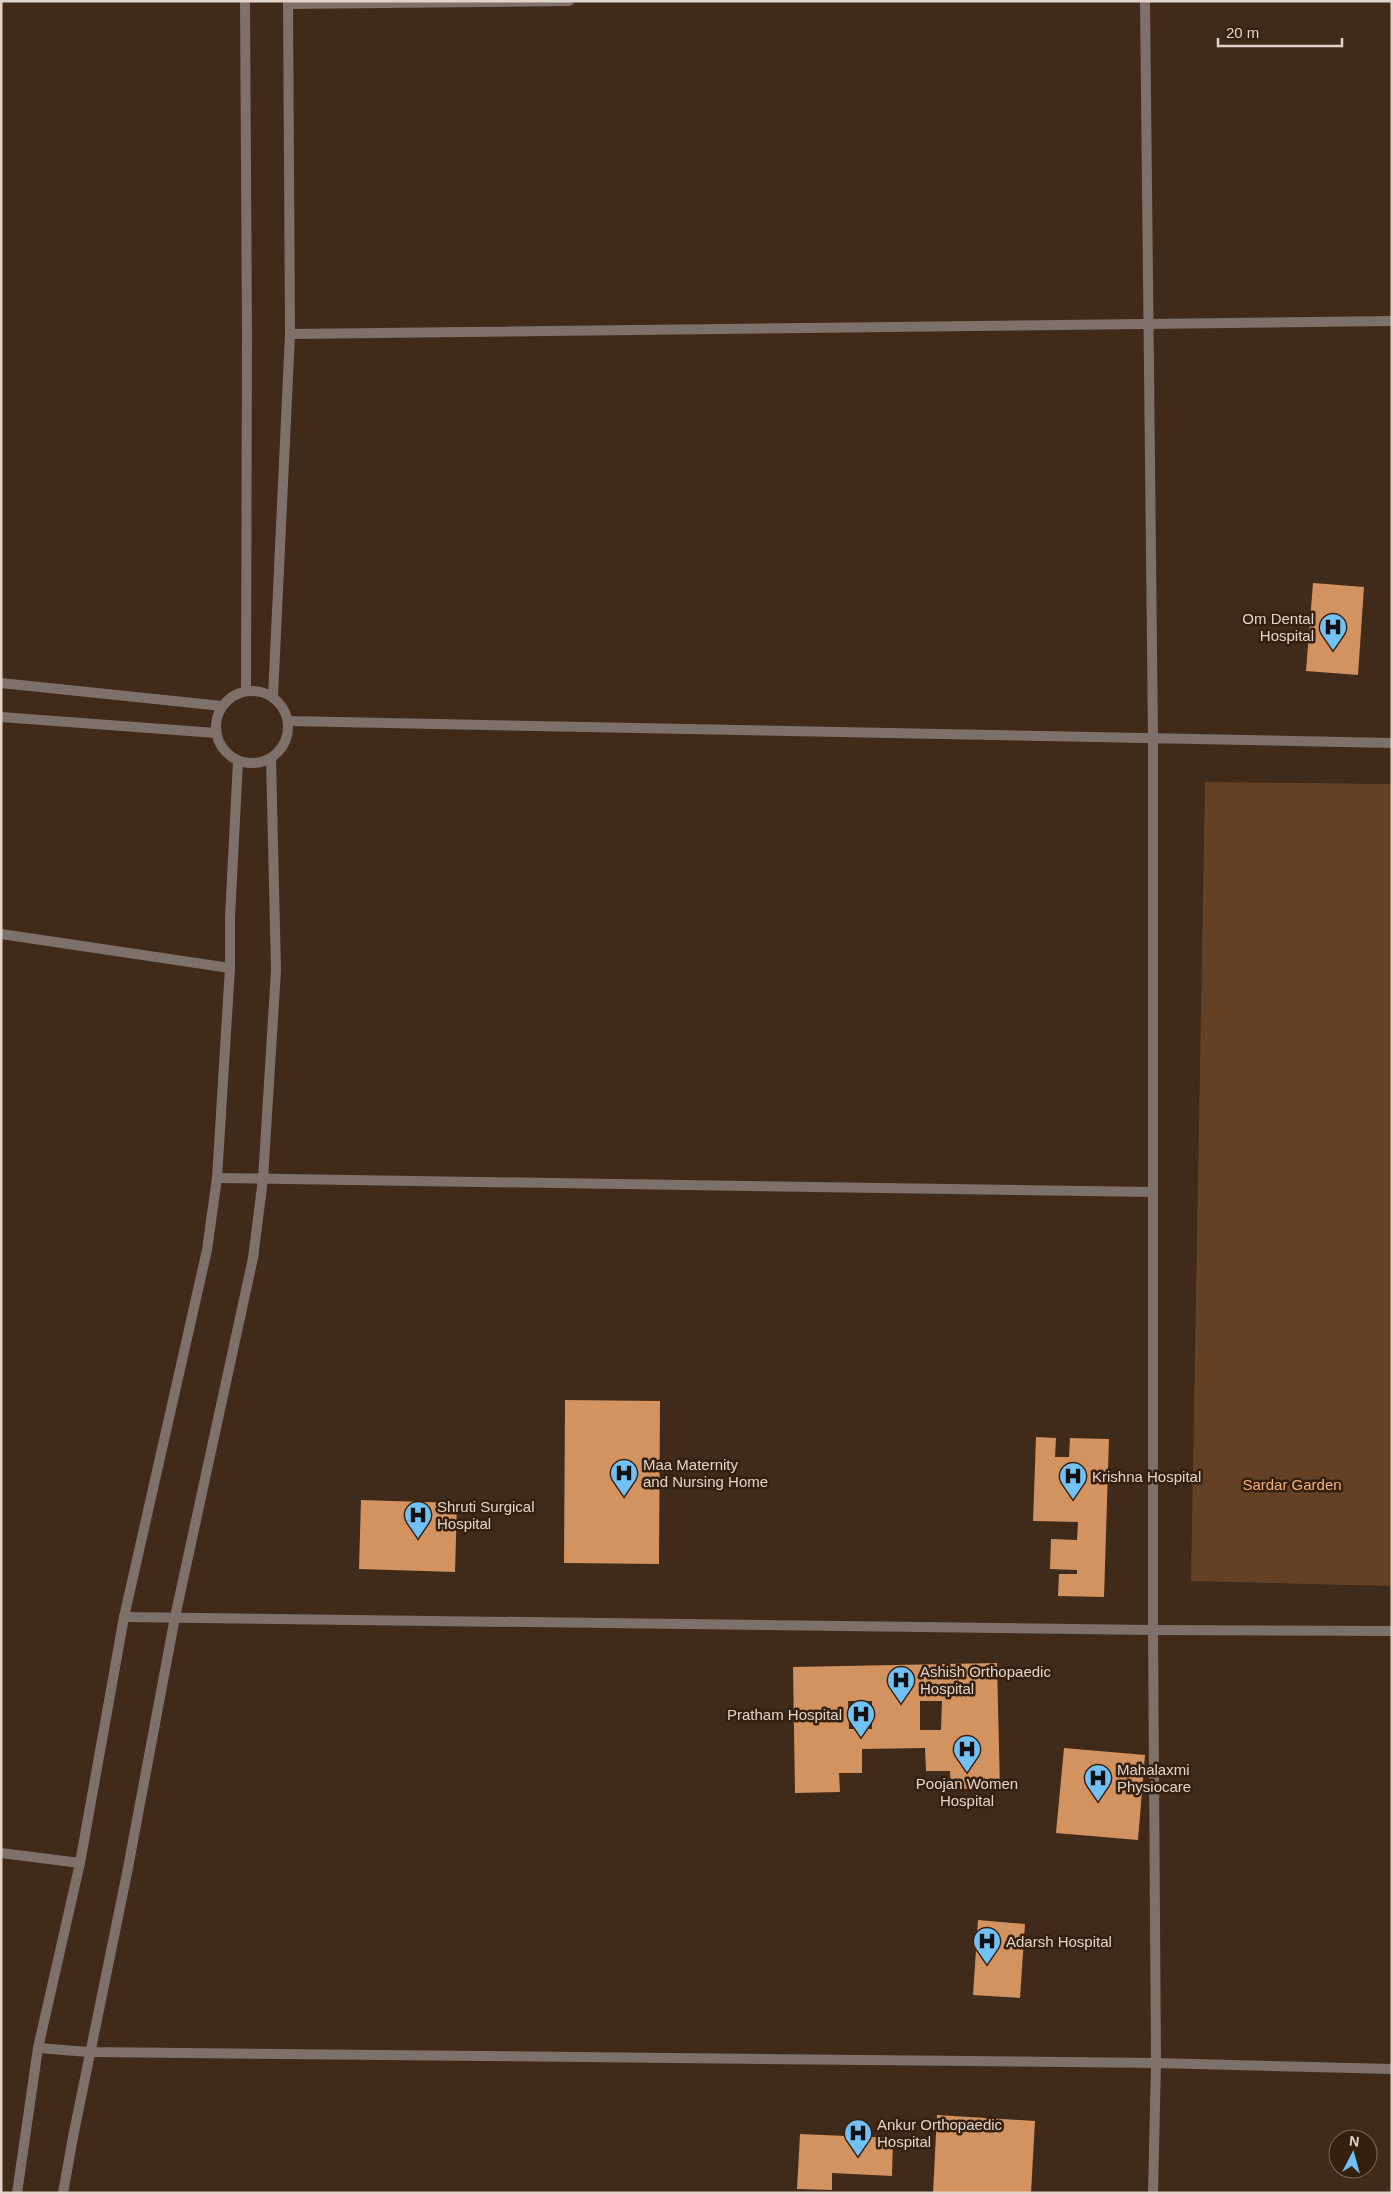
<svg xmlns="http://www.w3.org/2000/svg" width="1393" height="2194" viewBox="0 0 1393 2194" font-family="Arial,sans-serif">
<rect width="100%" height="100%" fill="#402a19"/>
<!-- green -->
<path fill="#644124" d="M1205,782l187,2v802l-201,-5z"/>
<!-- building -->
<g fill="#d39360" fill-rule="evenodd">
<path d="M1313,583l51,4 -6,88 -52,-4z"/>
<path d="M565,1400l95,1 -1,163 -95,-1z"/>
<path d="M1036,1437l20,1 -1,19h14l1,-19 39,1 -5,158 -46,-1 1,-22h18v-4l-27,-1 1,-30 26,1 1,-18 -45,-1z"/>
<path d="M361,1500l96,3 -2,69 -96,-3z"/>
<path d="M997,1663l3,125 -49,1 -1,-18h-24l-1,-23 -63,1v24h-23l1,19 -45,1 -2,-126zM848,1701h24v28h-23zM920,1701h22l-1,29h-21z"/>
<path d="M1064,1748l81,7 -7,85 -82,-7z"/>
<path d="M978,1920l47,4 -5,74 -47,-3z"/>
<path d="M937,2115l98,6 -4,72h-98z"/>
<path d="M800,2134l93,4 -1,38 -60,-3v17l-35,-1z"/>
</g>
<g fill="none" stroke-linecap="round" stroke-linejoin="round">
<!-- minor -->
<g stroke="#7d7169" stroke-width="10">
<path d="M1145,1l8,737v892l3,433 -3,130"/>
<path d="M288,4l281,-3"/>
<path d="M290,334l1102,-13"/>
<path d="M1,934l229,34"/>
<path d="M217,1178l936,14"/>
<path d="M124,1617l1029,13 239,1"/>
<path d="M1,1853l79,10"/>
<path d="M38,2048l51,4 1067,11 236,6"/>
</g>
<!-- tertiary -->
<g stroke="#7d7169" stroke-width="10">
<path d="M245,1l2,333 -1,357"/>
<path d="M1,683l221,23"/>
<circle cx="252" cy="727" r="36"/>
<path d="M273,697l17,-363 -2,-333"/>
<path d="M1,717l215,16"/>
<path d="M288,721l1104,22"/>
<path d="M17,2193l21,-145 42,-185 44,-246 83,-367 10,-72 13,-210v-51l8,-156"/>
<path d="M63,2193l10,-56 54,-264 48,-256 78,-359 10,-79 13,-209 -5,-212"/>
</g>
</g>
<!-- icons -->
<defs>
<g id="hospital-pin" transform="scale(1.4375)"><path d="M0 17L-7.5 6A9.5 9.5 0 1 1 7.5 6Z" fill="#71c1f5" stroke="#352010"/><path d="M-5-5h3v3.5h4V-5h3V5h-3V1.5h-4V5h-3Z" fill="#111"/></g>
</defs>
<g fill-rule="evenodd">
<use href="#hospital-pin" x="1333" y="627"/>
<use href="#hospital-pin" x="624" y="1473"/>
<use href="#hospital-pin" x="1073" y="1476"/>
<use href="#hospital-pin" x="418" y="1515"/>
<use href="#hospital-pin" x="901" y="1680"/>
<use href="#hospital-pin" x="861" y="1714"/>
<use href="#hospital-pin" x="967" y="1749"/>
<use href="#hospital-pin" x="1098" y="1778"/>
<use href="#hospital-pin" x="987" y="1941"/>
<use href="#hospital-pin" x="858" y="2133"/>
</g>
<g text-anchor="middle" dominant-baseline="central" stroke-width="5" stroke-linejoin="round" paint-order="stroke">
<!-- poi labels -->
<g font-size="15" fill="#e2d3c9" stroke="#352010" text-anchor="start">
<text x="1314" y="618" text-anchor="end">Om Dental<tspan x="1314" dy="17">Hospital</tspan></text>
<text x="643" y="1464">Maa Maternity<tspan x="643" dy="17">and Nursing Home</tspan></text>
<text x="1092" y="1476">Krishna Hospital</text>
<text x="437" y="1506">Shruti Surgical<tspan x="437" dy="17">Hospital</tspan></text>
<text x="920" y="1671">Ashish Orthopaedic<tspan x="920" dy="17">Hospital</tspan></text>
<text x="842" y="1714" text-anchor="end">Pratham Hospital</text>
<text x="1117" y="1769">Mahalaxmi<tspan x="1117" dy="17">Physiocare</tspan></text>
<text x="967" y="1783" text-anchor="middle">Poojan Women<tspan x="967" dy="17">Hospital</tspan></text>
<text x="1006" y="1941">Adarsh Hospital</text>
<text x="877" y="2124">Ankur Orthopaedic<tspan x="877" dy="17">Hospital</tspan></text>
</g>
<!-- park labels -->
<g font-size="15" fill="#f5b07a" stroke="#352010">
<text x="1292" y="1484">Sardar Garden</text>
</g>
</g>
<!-- border -->
<rect width="1393" height="2194" fill="none" stroke="#e2d3c9" stroke-width="5"/>
<!-- north arrow -->
<g transform="translate(1353 2154) rotate(6)"><circle r="24" fill="#352010" stroke="#7a685a"/>
<path d="M0-4L9 19L0 12L-9 19Z" fill="#71c1f5"/>
<text y="-8" font-size="14" font-weight="bold" text-anchor="middle" fill="#e2d3c9">N</text>
</g>
<!-- scale -->
<path d="M1218 38v8h124v-8" fill="none" stroke="#e2d3c9" stroke-width="2.5"/>
<text x="1226" y="38" font-size="15" fill="#e2d3c9" stroke="#352010" stroke-width="4" paint-order="stroke">20 m</text>
</svg>
